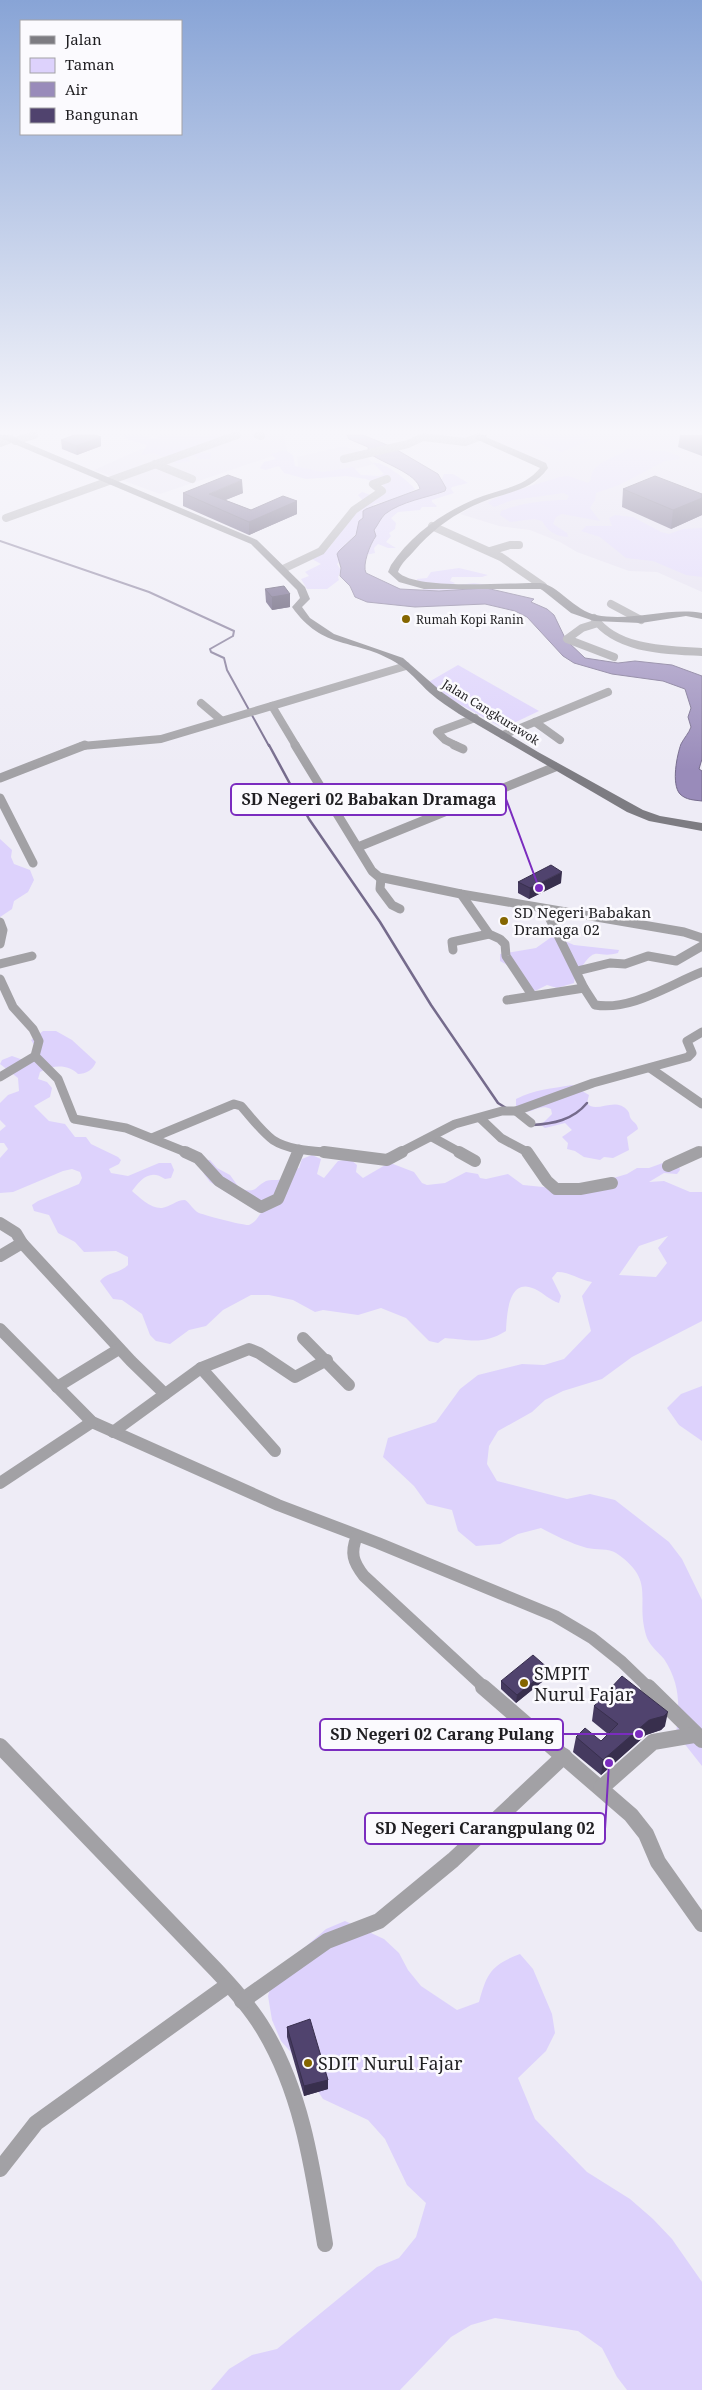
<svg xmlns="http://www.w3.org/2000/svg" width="702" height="2390" viewBox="0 0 702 2390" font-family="'Noto Serif',serif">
<rect width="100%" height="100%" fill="#eeecf6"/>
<!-- built -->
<g fill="#e3def0">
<path d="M207,435h77l3,16 -127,43 -66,-24 45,-20z"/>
<path d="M493,435h209v157l-45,-20 -28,-1 -52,-19 -17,-10 -30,-12 -31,-4 -39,-12 18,-11 53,-16 15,-15 -2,-9 -56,-23 -1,-3z"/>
<path d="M341,447l16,2 17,15 -27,7 -37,2 -12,-6 -1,-10z"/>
</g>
<!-- green -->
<g fill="#ddd2fc" fill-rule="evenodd">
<path d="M122,435h19l15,4 4,-4 61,2 -29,16h19l-1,6h-13v-2l-7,-2 -3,1 3,6 -14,1 -22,-10 -13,2 6,-10 -18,-5z"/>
<path d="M518,435h61l12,5 -30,12z"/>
<path d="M627,449l39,2 13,5 1,3 -15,2 -46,24 -23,8 -1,7 -5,8 10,13 -38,-7 -6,3 -3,7 14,9 1,4c-12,-1 -20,-5 -26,-16l-8,-2 -24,3 -10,-7 1,-4c20,-8 45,-11 66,-11l2,-4 -5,-3 -51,7 -19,7 -6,-4c6,-8 58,-21 71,-26l9,-1 20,7 3,-3c-1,-19 24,-20 36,-31z"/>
<path d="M285,450l8,5 2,11 28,6 30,-5 8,8 18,1 5,-2 -11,-11c11,-2 35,18 42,26 -6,6 -31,14 -41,15 -6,15 -16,31 -29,40l2,3 -5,13 -5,4 4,6 -3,7 1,3 -12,9h-20l-6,-10 8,-3 -4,-4 16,-8 -9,-5 17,-11 19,-27 5,-3 -1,-6 11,-11 -5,-6 4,-3 9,3 13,-9 -18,-7 -20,-3 -40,3 -22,-6 -5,-7 -14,4 -5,-2 4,-6 12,-3 -5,-5z"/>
<path d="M444,474h9l15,9 -16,4 -1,2 3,4 -22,7v2l5,4 -1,1h-14l-2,3 -22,2 -7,6 5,5 -1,6 -6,4 2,3 -5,6 10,6h-8l-10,-4 -4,4 1,5 -9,2 6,-11 -1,-13 8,-8v-4l11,-10 52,-30z"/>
<path d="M615,515l18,2 28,15 8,2 14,-5 19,-1v49l-16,-2 -33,-14 -27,-3 -26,-21 -19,-6 5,-5h26l-3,-8z"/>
<path d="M459,568l29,7 -6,2h-30l-2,4 5,2 -5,3 24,-3 15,2 -27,7 -40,-1 2,-3 -6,-4 -1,-5 10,-1 4,-6z"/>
<path d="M458,665l81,46 -36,17 -60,-33 -16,-12z"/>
<path d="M0,839l12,11 -1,7 3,7 16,6 4,10 -6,12 -14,9 -2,8 -12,8z"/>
<path d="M553,936l21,9 45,5 -1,3c-21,6 -21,-8 -35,12 -5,6 -8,9 -9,18l-17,5 -10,-3 -12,6h-5l-21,-25 -9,-5v-7l36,-6z"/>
<path d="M43,1031h13l16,9 24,22c-3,8 -10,12 -18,12 -11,-10 -24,-9 -38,-2l-2,7 9,3 5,6 -2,9 -16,9 15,15 16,3 10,13h11l5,7 27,13 3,3 -2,4 -10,5 2,4 17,3 31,-13h12l3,7 -3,8 -6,1c-15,-11 -25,1 -33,12 7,6 19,18 30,17 8,-1 14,-8 23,-8 5,3 9,11 14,13 5,2 46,13 50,12 6,-2 10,-9 13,-14l-14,-13 -19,-4 -19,-12 -6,-8 -3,-10 4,-4h5l7,8 13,7 10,14c18,4 13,-1 26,-8 5,-2 10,0 16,-2l5,-8 12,-3 3,-9 10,-4 9,4 -4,15 7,4 14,-17 12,-2 7,6 -1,7 7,6 24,-14h6l21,8 8,11 5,2 18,-2 21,-11 12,2 2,4 6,1 22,-5 15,11 50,5 54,-16 10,-6h12l22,-8 8,6 1,4 -3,4 -13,-1 -15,9 15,-1 26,11h12v129l-70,36 -30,22 -39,12 -18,9 -13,12 -34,19 -9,15 -2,18 10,17 70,18 23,-5 25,6 54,42 13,17 20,41v166l-26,-33c4,-27 4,-50 -12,-74 -6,-7 -16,-15 -18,-24 -11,-37 11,-54 -30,-82 -7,-5 -20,-3 -29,-5 -17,-5 -31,-12 -46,-20l-23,6 -18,10 -24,2 -18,-15 -6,-21 -25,-6 -13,-18 -31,-29 5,-19 48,-16 24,-33 18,-14 44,-11 22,1 20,-6 27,-28 -9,-35 10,-14c-13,-2 -21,-10 -35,-10l-5,6 9,18 -2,7c-10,-3 -15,-10 -24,-14 -27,-13 -28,26 -29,42 -23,14 -35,9 -61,7l-7,5 -9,-2 -23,-23 -25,-10 -23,7 -35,-5 -8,2 -22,-12 -24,-5h-18l-28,15 -17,16 -17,4 -19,14 -14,-3 -6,-6 -8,-21 -20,-14 -9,-1 -13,-18c7,-9 19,-7 28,-16v-8l-12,-6 -32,1 -9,-10 -17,-9 -9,-18 -15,-4 -2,-6 6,-4 41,-17 3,-6 -2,-6 -8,-3 -9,2 -50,21 -13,1v-35l8,-9 -4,-6h-4v-12l6,-5 -6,-6v-17l8,-8 11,-4 -1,-13 -18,-14 2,-4 10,-4 14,5 12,-10 -7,-11zM668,1236l-10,12 9,15 -11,14 -37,-2 20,-29z"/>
<path d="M572,1085l17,10 -2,8c9,12 28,-8 41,8 2,3 1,5 3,8 3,4 6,4 7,10l-11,8 2,13 -16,8 -9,-1 -4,3 -16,-3 -9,-6 -8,-2 1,-6 -6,-6 10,-7 -7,-7 -20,5 -4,-3 11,-11 -1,-5c-10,-5 -16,2 -25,3l-10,-3v-10c19,-10 35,-10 56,-14z"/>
<path d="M702,1386v55l-23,-16 -12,-17 14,-14z"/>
<path d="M345,1921l39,18 15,14 9,17 13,16 36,24 22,-8c8,-29 12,-37 41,-48l13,15 19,45 3,19 -9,18 -28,27 17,41 52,53 43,27 23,20 19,20 30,43v108h-75l-10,-13 -15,-29 -24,-17 -83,-13 -24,7 -20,12 -51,53h-189l18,-21 23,-14 25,-6 100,-82 22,-9 17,-21 10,-34 -19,-18 -22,-46 -17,-19 -45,-21 -27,-41 -15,-17 -9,-21 -4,-24 6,-22 52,-45z"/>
</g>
<!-- water -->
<path fill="#998bba" stroke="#756b8c" d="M347,435h16l29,12 46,27 8,14 -1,3c-19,7 -43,10 -60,23 -5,5 -7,11 -11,16l2,6c-6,8 -14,29 -10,37l34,16 39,2 47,-3 48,11 -3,3 16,7 7,6 12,25 19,18 33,5 17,-2 37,4 30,11v83l-3,10 3,2v30c-8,-1 -16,-1 -22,-7 -9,-10 -3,-39 1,-50 3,-6 8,-11 10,-17l-3,-10 3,-9 -6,-19 -22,-8 -51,-7 -38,-11 -11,-7 -36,-39 -12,-6 -30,-7 -70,3 -48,-5 -12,-5 -5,-11 -10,-10 1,-8 -4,-14 2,-3 17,-16 3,-14 4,-3v-7l3,-2 54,-20c-3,-16 -38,-26 -51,-36l-1,-6 -19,-8z"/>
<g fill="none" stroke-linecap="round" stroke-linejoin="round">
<!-- stream-far1 -->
<path stroke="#756b8c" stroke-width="2" d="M0,541l149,51 85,39 -1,5 -23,13 1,3 13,6 3,12 42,76"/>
<!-- stream -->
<g stroke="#756b8c" stroke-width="2.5">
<path d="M269,745l40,74 71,103 51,83 67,98 8,5"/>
<path d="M532,1125c21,-1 41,-5 55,-22"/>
</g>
<!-- street-far3 -->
<g stroke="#a2a1a5" stroke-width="8">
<path d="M258,435l3,1"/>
<path d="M15,441l19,-6"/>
<path d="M0,443l11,-4"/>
<path d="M344,459l64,-15 15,-7 42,5 14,-5"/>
<path d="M155,464l37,15"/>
<path d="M6,518l231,-83"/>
<path d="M432,526l69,31 42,29"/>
<path d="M490,551l20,-6h9"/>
<path d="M283,569l38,-18 33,-41 28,-19 -9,-7 14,-5"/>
<path d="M611,604l30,16"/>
<path d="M594,618c23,32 72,32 108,34"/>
<path d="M598,623l-16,5 -15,11 47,18"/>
<path d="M201,703l20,17"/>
<path d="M272,706l24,40"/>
<path d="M535,722l25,18"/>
<path d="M503,735l105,-43"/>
<path d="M82,746l79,-7 245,-73"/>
<path d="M457,746l-12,-6 -8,-8 38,-14"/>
</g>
<!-- street-far2 -->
<g stroke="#a2a1a5" stroke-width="9">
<path d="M295,745l77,126 7,6 82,17 223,38 18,6"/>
<path d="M454,745l9,4"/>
<path d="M0,778l85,-33"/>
<path d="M0,798l33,65"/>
<path d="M358,847l197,-80"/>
<path d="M381,878l-1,11 12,16 8,4"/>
<path d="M461,894l28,40 11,5 5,5 1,12 26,39"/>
<path d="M0,922l3,8 -3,14"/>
<path d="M453,950l-1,-8 37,-8"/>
<path d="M0,964l32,-8"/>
<path d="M577,971l33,-8 15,1 23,-8 28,5 26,-15"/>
<path d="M0,979l13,28 20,22 6,12 -4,15 -35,21"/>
<path d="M584,988l11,17c36,6 74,-20 107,-33"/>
<path d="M507,1000l77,-12 -39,-79"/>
<path d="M35,1056l23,23 16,40 52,9 62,25"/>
<path d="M650,1068l52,36"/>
<path d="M516,1111l15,12"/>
<path d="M480,1118l21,20 28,15"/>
<path d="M432,1137l29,16"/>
<path d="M152,1138l82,-34 7,2c10,11 20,25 32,34 17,11 42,11 61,13"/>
<path d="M297,1153l2,-4"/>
<path d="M399,1153l56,-29 47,-13h14l77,-28 95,-26 4,-4 -5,-12 15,-9"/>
<path d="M697,1153l5,-2"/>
</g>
<!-- street-far1 -->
<g stroke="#a2a1a5" stroke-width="12">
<path d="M185,1152l13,6 21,23 42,26 17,-8 20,-47"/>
<path d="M324,1152l63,8 15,-8"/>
<path d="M459,1152l16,9"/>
<path d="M527,1152l20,29 9,8h24l32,-6"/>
<path d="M668,1166l31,-14"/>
<path d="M0,1223l16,10 6,10 -22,13"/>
<path d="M22,1243l109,118 34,33"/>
<path d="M0,1329l92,93 186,83 100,38 177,73 37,22 30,24 27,26"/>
<path d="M303,1338l46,47"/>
<path d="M201,1368l74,83"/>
<path d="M57,1387l62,-38"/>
<path d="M113,1432l88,-64 48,-19 10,4 36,24 32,-17"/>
<path d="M0,1483l92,-61"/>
<path d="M357,1536c-7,17 -4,26 7,40l121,112"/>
</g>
<!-- street -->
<g stroke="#a2a1a5" stroke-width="16">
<path d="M483,1687l148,128 15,19 12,28 44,62"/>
<path d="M648,1687l54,53"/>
<path d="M0,1746l216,224c18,19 35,38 48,60 39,65 49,141 61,214"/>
<path d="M601,1788l52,-46 41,-7"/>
<path d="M242,2001l85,-60 52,-20 74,-61 111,-104"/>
<path d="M0,2169l36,-46 192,-138"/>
</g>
<!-- secondary -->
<g fill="#7d7c82" fill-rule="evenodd">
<path d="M0,435h8l249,105 48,47 5,12 -8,8 8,11 24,16 69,24 40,35 23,16 72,43 105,58 17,6 42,7v8l-53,-10 -22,-9 -168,-98c-10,-7 -20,-13 -29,-21 -11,-10 -21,-23 -35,-31 -40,-24 -72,-11 -103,-55l8,-9 -3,-8 -46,-46 -251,-106z"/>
<path d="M476,435h11l-1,2 60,26 2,5c-16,23 -41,24 -66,34 -27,11 -49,27 -68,49 -6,7 -13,12 -16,21 18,19 113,10 142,11 17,1 35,28 56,32 36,7 72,-8 106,-2v6l-16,-3 -45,7 -47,-2 -23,-8 -30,-24h-117l-25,-7 -11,-10 3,-7c20,-30 51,-52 84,-66 22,-10 48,-10 65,-31l-64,-29z"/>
</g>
</g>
<!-- wall -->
<g fill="#453a5f">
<path d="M680,435h22v21l-24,-9z"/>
<path d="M61,440l40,6 -24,9 -15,-6z"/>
<path d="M623,489l79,5v21l-31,14 -49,-22z"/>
<path d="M183,493h60l-18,7 26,10 46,-9v13l-48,21 -66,-29z"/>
<path d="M265,589l25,5v13l-18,3 -6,-8z"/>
<path d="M518,882l43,1 -32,16 -11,-6z"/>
<path d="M548,1677l-32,26 -15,-14v-8z"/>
<path d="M594,1706l71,20 -4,4 -15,5 -45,40 -28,-23 3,-15 25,4 7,-7 -16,-13z"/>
<path d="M287,2027l41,53v9l-24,7 -17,-59z"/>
</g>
<!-- shaded-wall -->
<g fill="#382f4d">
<path d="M101,437v9l-24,9 -1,-9z"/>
<path d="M242,480l1,13 -32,13 -2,-12z"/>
<path d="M702,498v17l-31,14 2,-19z"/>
<path d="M297,501v13l-48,21v-13z"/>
<path d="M290,594v13l-18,3v-13z"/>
<path d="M562,872l-1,11 -32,16 1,-11z"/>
<path d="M549,1669l-1,8 -32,26 1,-8z"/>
<path d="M668,1712l-3,14 -4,4 -15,5 -45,40 2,-15 46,-40z"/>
<path d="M328,2080v9l-24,7v-10z"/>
</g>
<!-- building -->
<g fill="#50436e" stroke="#382f4d">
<path d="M74,435h21l6,2 -25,9 -15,-6z"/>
<path d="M228,475l14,5 -33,14 42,16 32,-14 14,5 -48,21 -66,-29z"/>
<path d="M655,476l47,18v4l-29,12 -50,-21z"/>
<path d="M284,586l6,8 -18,3 -7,-8z"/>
<path d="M551,865l11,7 -32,16 -12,-6z"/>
<path d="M533,1655l16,14 -32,26 -16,-14z"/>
<path d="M622,1676l46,36 -4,4 -15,4 -46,40 -27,-23 9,-9 16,13 17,-17 -24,-18z"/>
<path d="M310,2019l18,61 -24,6 -17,-59z"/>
</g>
<!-- sky -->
<linearGradient id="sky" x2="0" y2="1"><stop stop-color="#88a4d6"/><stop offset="0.56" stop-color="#f7f6fb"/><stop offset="1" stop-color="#f7f6fb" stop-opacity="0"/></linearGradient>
<rect width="702" height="770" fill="url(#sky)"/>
<!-- markers -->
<g fill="#856600" stroke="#fbfafe" stroke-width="2">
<circle cx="406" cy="619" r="5"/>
<circle cx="504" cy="921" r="5"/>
<circle cx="524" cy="1683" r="5"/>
<circle cx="308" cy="2063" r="5"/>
</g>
<g text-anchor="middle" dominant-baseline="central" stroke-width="5" stroke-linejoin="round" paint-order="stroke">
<!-- far-poi labels -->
<g font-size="12" fill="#201f22" stroke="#fbfafe" text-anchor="start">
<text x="416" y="619">Rumah Kopi Ranin</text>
</g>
<!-- far-street labels -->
<g font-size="12" fill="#201f22" stroke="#fbfafe">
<text transform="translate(491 712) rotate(32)">Jalan Cangkurawok</text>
</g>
<!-- poi labels -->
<g font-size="15" fill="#201f22" stroke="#fbfafe" text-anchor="start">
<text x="514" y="912">SD Negeri Babakan<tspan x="514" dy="17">Dramaga 02</tspan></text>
</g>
<!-- near-poi labels -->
<g font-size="18" fill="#201f22" stroke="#fbfafe" text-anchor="start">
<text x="534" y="1673">SMPIT<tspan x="534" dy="21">Nurul Fajar</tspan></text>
<text x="318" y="2063">SDIT Nurul Fajar</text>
</g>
</g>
<!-- callouts -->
<path fill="none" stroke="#7b2cbf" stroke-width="2" d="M539 888L506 799M639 1734L563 1734M609 1763L605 1829"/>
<g fill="#7b2cbf" stroke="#fbfafe" stroke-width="2">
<circle cx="539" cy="888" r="5"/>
<circle cx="639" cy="1734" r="5"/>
<circle cx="609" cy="1763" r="5"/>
</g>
<g fill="#fbfafe" stroke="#7b2cbf" stroke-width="2">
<rect x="231" y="784" width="275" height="31" rx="5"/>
<rect x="320" y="1719" width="243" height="31" rx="5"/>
<rect x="365" y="1813" width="240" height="31" rx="5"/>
</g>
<g font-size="16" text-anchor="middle" font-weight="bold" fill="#201f22">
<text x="369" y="805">SD Negeri 02 Babakan Dramaga</text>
<text x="442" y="1740">SD Negeri 02 Carang Pulang</text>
<text x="485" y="1834">SD Negeri Carangpulang 02</text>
</g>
<!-- legend -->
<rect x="20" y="20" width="162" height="115" fill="#fbfafe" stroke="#a3a2a6"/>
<rect x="30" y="36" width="25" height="8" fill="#7d7c82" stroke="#a3a2a6"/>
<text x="65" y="45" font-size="15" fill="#201f22">Jalan</text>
<rect x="30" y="58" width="25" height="15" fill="#ddd2fc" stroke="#a3a2a6"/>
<text x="65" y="70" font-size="15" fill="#201f22">Taman</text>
<rect x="30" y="82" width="25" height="15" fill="#998bba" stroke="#a3a2a6"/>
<text x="65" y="95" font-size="15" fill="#201f22">Air</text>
<rect x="30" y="108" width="25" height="15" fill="#50436e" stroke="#a3a2a6"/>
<text x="65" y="120" font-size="15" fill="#201f22">Bangunan</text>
</svg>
